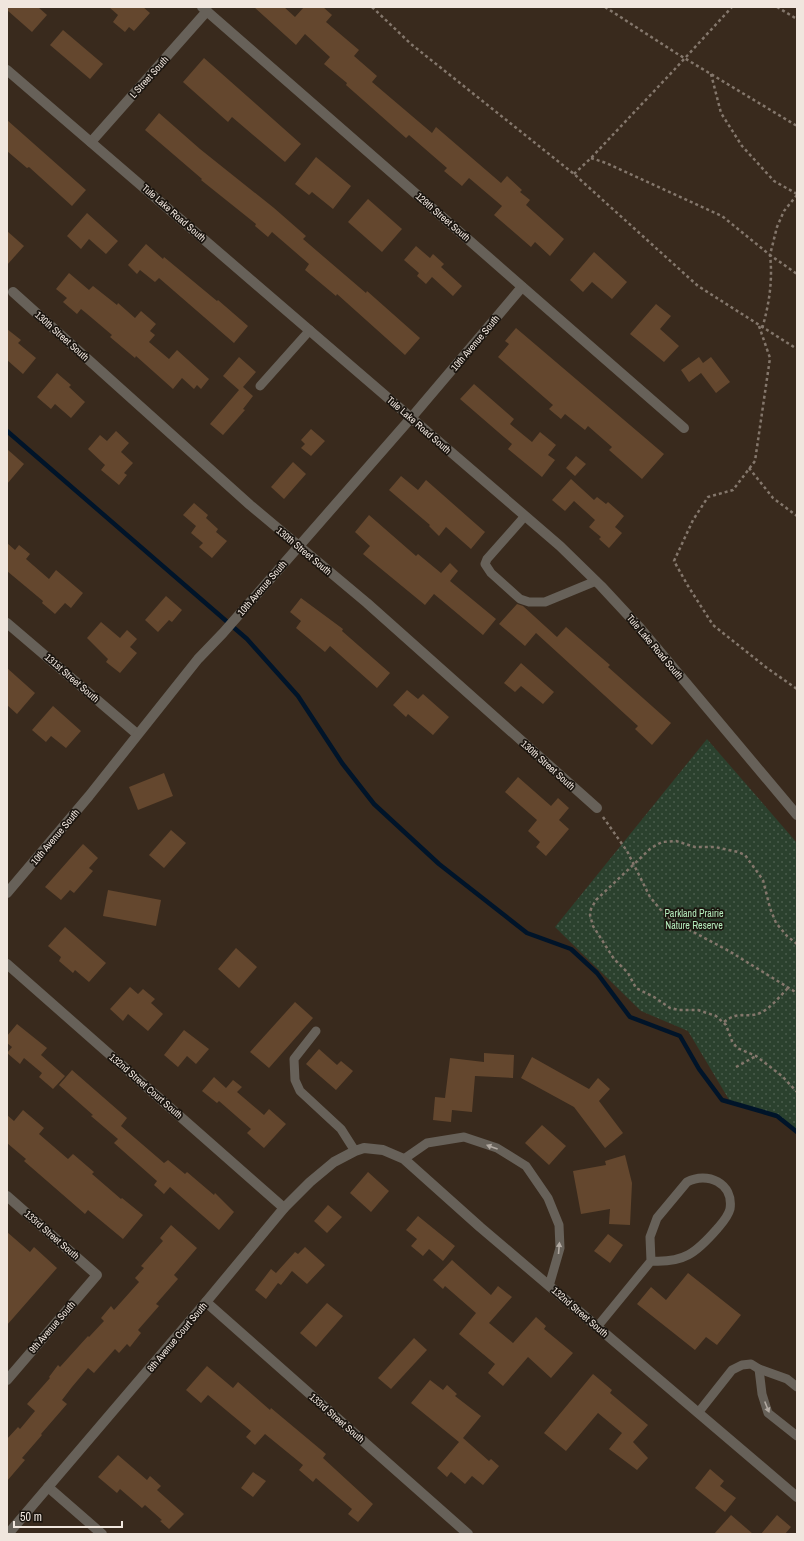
<svg xmlns="http://www.w3.org/2000/svg" width="804" height="1541" viewBox="0 0 804 1541" font-family="'Archivo Narrow',sans-serif">
<defs>
<pattern id="grass-dots" width="8" height="8" patternUnits="userSpaceOnUse"><rect width="8" height="8" fill="#2b412e"/><path d="M2 2h.1M6 6h.1" fill="none" stroke="#4a5c4c" stroke-width="1.8" stroke-linecap="round"/></pattern>
</defs>
<rect width="100%" height="100%" fill="#392a1d"/>
<!-- grass -->
<path fill="url(#grass-dots)" d="M707,739l90,104v289l-20,-16 -46,-13 -43,-72 -47,-20 -86,-84z"/>
<g fill="none" stroke-linecap="round" stroke-linejoin="round">
<!-- stream -->
<path stroke="#001429" stroke-width="4.5" d="M7,431l240,208 51,57 44,67 32,41 65,60 88,69 44,16 26,24 33,44 50,19 19,33 23,31 55,16 20,16"/>
</g>
<!-- building -->
<g fill="#64472e">
<path d="M7,7h31l9,8 -15,17 -25,-22z"/>
<path d="M109,7h34l7,6 -16,18 -5,-4 -4,5 -12,-10 5,-7z"/>
<path d="M254,7h30l11,10 9,-10h19l9,8 -6,7 33,28 -5,6 23,20 -5,6 60,51 4,-6 65,56 6,-7 15,14 -2,2 10,8 -4,5 38,34 -14,17 -15,-14 -4,5 -37,-32 8,-9 -33,-28 -7,8 -18,-15 3,-3 -38,-33 -3,3 -60,-53 1,-2 -23,-19 6,-7 -25,-23 -9,11z"/>
<path d="M63,30l40,34 -13,15 -40,-34z"/>
<path d="M204,58l97,86 -16,18 -53,-45 -4,5 -45,-40z"/>
<path d="M159,113l41,36 74,59 32,28 -3,3 63,54 1,-2 53,47 -15,17 -68,-61 -1,2 -31,-26 4,-6 -37,-32 -4,5 -13,-11 1,-2 -55,-44 1,-1 -57,-49z"/>
<path d="M7,120l79,70 -14,16 -43,-39 -2,1 -20,-17z"/>
<path d="M316,157l35,29 -18,23 -21,-17 -3,3 -14,-11z"/>
<path d="M368,199l34,30 -20,23 -34,-30z"/>
<path d="M87,213l31,28 -12,13 -17,-15 -8,10 -14,-13z"/>
<path d="M7,231l17,15 -17,19z"/>
<path d="M146,244l17,15 1,-2 53,44 1,-1 30,26 -14,17 -75,-65 -4,4 -15,-12 -3,4 -9,-9z"/>
<path d="M416,246l14,12 3,-4 11,10 -3,3 21,19 -9,10 -21,-19 -6,7 -9,-8 2,-3 -15,-13z"/>
<path d="M594,252l33,30 -15,17 -20,-17 -9,10 -13,-12z"/>
<path d="M69,273l20,17 4,-4 24,19 1,-2 17,15 6,-7 15,13 -6,7 5,4 -6,7 20,17 8,-9 32,29 -8,10 -4,-4 -3,4 -12,-11 -9,11 -37,-33 -1,2 -25,-21 2,-2 -26,-22 -5,-4 -4,5 -14,-12 4,-4 -11,-9z"/>
<path d="M656,304l15,12 -11,13 19,17 -15,16 -34,-28z"/>
<path d="M516,328l148,126 -22,25 -33,-29 3,-3 -24,-21 -3,4 -20,-16 -4,5 -12,-10 4,-4 -55,-48 11,-13 -4,-3z"/>
<path d="M7,329l14,11 -3,3 18,15 -13,16 -16,-14z"/>
<path d="M239,357l17,15 -13,15 10,9 -10,13 2,1 -22,25 -13,-11 29,-34 -16,-14z"/>
<path d="M699,357l4,6 8,-6 19,25 -14,11 -15,-20 -12,9 -8,-12z"/>
<path d="M57,373l14,12 -2,2 16,15 -14,16 -16,-14 -4,5 -14,-12z"/>
<path d="M474,384l40,35 -4,5 22,18 8,-10 16,13 -8,10 7,5 -13,17 -34,-28 4,-5 -52,-45z"/>
<path d="M311,429l14,12 -14,15 -10,-8 4,-4 -4,-4z"/>
<path d="M116,431l13,12 -8,9 12,11 -9,10 3,2 -8,10 -18,-15 4,-5 -17,-16 12,-14 7,6z"/>
<path d="M7,449l17,15 -17,20z"/>
<path d="M576,456l10,8 -11,12 -9,-8z"/>
<path d="M293,462l13,12 -22,25 -13,-12z"/>
<path d="M401,476l17,14 8,-10 59,52 -14,17 -25,-22 -7,9 -10,-10 1,-1 -41,-35z"/>
<path d="M571,479l23,21 3,-3 9,7 2,-2 16,14 -9,11 7,6 -13,15 -10,-9 2,-2 -12,-10 6,-7 -21,-19 -9,10 -13,-11z"/>
<path d="M194,503l14,12 -2,3 12,11 -2,3 11,9 -15,17 -13,-11 4,-4 -12,-10 5,-7 -13,-11z"/>
<path d="M369,515l47,41 2,-2 23,19 9,-10 8,8 -8,10 46,38 -13,16 -49,-41 -9,11 -62,-51 7,-8 -15,-14z"/>
<path d="M7,543l8,7 4,-5 11,9 -4,5 23,20 7,-9 27,23 -12,15 -6,-5 -10,11 -13,-11 1,-2 -36,-30z"/>
<path d="M166,596l16,14 -10,12 -3,-2 -11,12 -13,-12z"/>
<path d="M301,598l42,31 -1,2 48,42 -13,15 -47,-42 -5,6 -29,-24 5,-7 -11,-9z"/>
<path d="M517,604l6,2 34,31 9,-10 44,38 -2,2 63,56 -19,22 -17,-16 3,-3 -102,-93 -11,13 -26,-22z"/>
<path d="M101,622l19,16 7,-8 10,9 -7,8 7,6 -17,20 -14,-11 2,-3 -21,-21z"/>
<path d="M521,663l33,29 -11,12 -22,-18 -6,6 -11,-9z"/>
<path d="M7,668l28,25 -18,21 -10,-9z"/>
<path d="M407,690l11,9 5,-5 26,23 -16,18 -25,-21 -2,3 -13,-12z"/>
<path d="M53,706l28,25 -15,17 -15,-12 -5,6 -14,-12z"/>
<path d="M164,773l9,23 -35,14 -9,-23z"/>
<path d="M518,777l33,29 7,-8 11,10 -10,12 10,9 -23,27 -10,-9 4,-5 -12,-11 9,-11 -32,-28z"/>
<path d="M171,830l15,13 -22,25 -15,-13z"/>
<path d="M83,844l15,14 -9,10 4,3 -19,22 -4,-3 -9,10 -16,-13z"/>
<path d="M108,890l53,10 -5,26 -53,-10z"/>
<path d="M65,927l41,36 -17,19 -14,-12 -2,3 -14,-12 2,-4 -13,-11z"/>
<path d="M236,948l21,19 -18,21 -21,-19z"/>
<path d="M130,987l8,7 5,-5 12,10 -4,4 12,11 -15,17 -20,-17 -5,7 -13,-12z"/>
<path d="M295,1002l18,16 -44,50 -19,-16z"/>
<path d="M17,1024l30,24 -6,7 24,21 -12,13 -14,-12 3,-4 -18,-15 -4,6 -13,-11 5,-6 -5,-4v-7z"/>
<path d="M184,1030l25,19 -13,15 -9,-8 -9,11 -14,-12z"/>
<path d="M319,1049l18,16 4,-4 12,10 -17,19 -30,-26z"/>
<path d="M484,1053l30,2 -1,23 -38,-2 -3,36 -20,-2 -1,12 -18,-2 2,-23 10,1 5,-40 34,4z"/>
<path d="M532,1057l57,32 9,-11 12,11 -11,12 24,32 -18,15 -31,-41 -53,-29z"/>
<path d="M72,1070l55,48 -6,8 43,37 4,-3 17,14 2,-2 27,23 1,-2 19,19 -15,18 -49,-43 -6,7 -10,-9 3,-4 -43,-38 4,-4 -27,-23 2,-1 -34,-30z"/>
<path d="M214,1077l12,11 7,-8 9,7 -5,5 27,23 5,-6 17,15 -22,24 -17,-15 4,-4 -32,-28 -2,2 -15,-12z"/>
<path d="M23,1110l21,18 -5,6 29,25 5,-5 21,18 -2,2 29,25 1,-1 21,17 -20,24 -35,-29 -3,4 -61,-53 2,-2 -19,-16v-28l7,6z"/>
<path d="M542,1125l24,21 -17,19 -24,-22z"/>
<path d="M625,1155l7,28 -2,42 -21,-1 1,-15 -29,5 -8,-43 33,-6 -1,-4z"/>
<path d="M368,1172l21,19 -18,21 -21,-19z"/>
<path d="M328,1205l14,12 -15,16 -13,-12z"/>
<path d="M418,1216l37,30 -12,15 -14,-12 -6,7 -12,-10 6,-7 -11,-9z"/>
<path d="M171,1225l26,23 -23,27 4,4 -22,25 3,2 -21,24 3,3 -11,14 -3,-3 -8,9 -4,-4 -21,24 -6,-5 -16,19 -10,13 5,4 -26,30 1,1 -20,23 3,2 -18,21v-42l11,-12 2,2 15,-18 -8,-7 23,-26 -1,-1 9,-12 2,2 28,-31 1,1 15,-16 -3,-3 10,-12 3,4 25,-28 -4,-4 9,-10 -3,-2 22,-25 -3,-3z"/>
<path d="M7,1232l23,20 4,-5 23,21 -50,57z"/>
<path d="M608,1234l15,11 -13,18 -16,-12z"/>
<path d="M305,1247l20,18 -18,19 -15,-13 -11,14 -3,-2 -12,16 -11,-9 16,-21 5,4 19,-21 3,2z"/>
<path d="M452,1260l39,35 7,-9 14,11 -23,26 24,20 23,-26 10,9 -2,3 29,24 -22,25 -23,-21 -25,29 -15,-13 7,-9 -36,-30 17,-21 -31,-27 -2,3 -10,-9z"/>
<path d="M688,1273l53,42 -24,30 -11,-8 -11,13 -58,-46 14,-17 15,13z"/>
<path d="M327,1303l16,13 -27,31 -16,-14z"/>
<path d="M414,1338l13,12 -36,39 -13,-11z"/>
<path d="M207,1366l26,22 5,-6 32,28 1,-2 55,46 -3,4 50,46 -15,18 -10,-8 4,-5 -36,-31 -3,4 -14,-12 4,-5 -38,-31 -10,11 -9,-8 5,-6 -43,-36 -7,8 -15,-13z"/>
<path d="M593,1374l19,16 -2,3 38,32 -15,17 15,16 -11,12 -28,-21 13,-16 -24,-20 -32,38 -22,-18z"/>
<path d="M430,1380l13,10 4,-5 10,9 -2,2 26,20 -18,22 26,23 2,-2 8,7 -16,19 -11,-9 -7,8 -14,-12 -4,5 -10,-9 22,-26 -48,-39z"/>
<path d="M118,1455l29,25 3,-4 11,10 -4,4 27,24 -15,15 -9,-8 2,-1 -17,-15 -3,3 -22,-19 -3,4 -19,-16z"/>
<path d="M710,1469l14,12 -4,5 16,12 -11,14 -30,-24z"/>
<path d="M253,1472l13,9 -13,16 -12,-9z"/>
<path d="M731,1515l22,19h-39z"/>
<path d="M777,1515l14,12 -6,7h-24z"/>
</g>
<g fill="none" stroke-linecap="round" stroke-linejoin="round">
<!-- path -->
<g stroke="#84776c" stroke-width="2.5" stroke-dasharray="3 3" stroke-linecap="butt">
<path d="M372,7l39,37 163,130 124,112 99,63"/>
<path d="M605,7l71,46 121,73"/>
<path d="M777,7l20,12"/>
<path d="M711,74l10,39 21,33 32,35 23,13"/>
<path d="M591,158l15,5 116,53 48,39c3,25 -1,50 -8,74"/>
<path d="M574,174l17,-16 83,-88 58,-63"/>
<path d="M797,195l-13,16 -7,16 -7,28 27,19"/>
<path d="M759,326l11,32 -15,103 -22,29 -25,7 -15,23 -19,41 14,25 25,39 54,43 30,21"/>
<path d="M749,468l24,30 24,18"/>
<path d="M603,817l24,34 23,46 15,18 17,11 47,25 68,42"/>
<path d="M797,944l-10,-8 -11,-13 -6,-15 -7,-28 -18,-25 -7,-3 -23,-5h-20l-19,-6 -14,1 -11,6 -55,52 -5,9 -1,6 3,11 21,33 14,14 8,15 18,9 16,11 9,2h19l18,6 10,9 6,16 5,7 19,8 26,20 15,16"/>
<path d="M724,1022c15,-12 22,-3 36,-9 10,-4 20,-17 28,-25"/>
<path d="M736,1067l20,-11"/>
</g>
<!-- service -->
<g stroke="#676159" stroke-width="9">
<path d="M260,386l50,-56"/>
<path d="M525,516l-38,43 -2,5 6,9 29,26 9,3h16l51,-21"/>
<path d="M316,1031l-22,28 1,21 5,11 41,38 14,22"/>
<path d="M404,1159l23,-16 37,-6 33,11 29,18 22,32 11,27 1,23 -11,38"/>
<path d="M597,1327l54,-66c33,2 45,-8 66,-32 5,-6 11,-12 13,-20 4,-26 -23,-38 -43,-27l-30,36 -7,19 1,24"/>
<path d="M759,1369l3,25 6,19 29,23"/>
<path d="M698,1413l34,-43 10,-5 9,-1 8,5 28,10 10,8"/>
</g>
<!-- minor -->
<g stroke="#676159" stroke-width="10">
<path d="M202,7l482,421"/>
<path d="M91,142l116,-131"/>
<path d="M13,292l237,213 117,98 230,205"/>
<path d="M411,418l111,-131"/>
<path d="M7,623l130,111"/>
<path d="M7,964l277,244"/>
<path d="M7,1196l90,79 -90,105"/>
<path d="M206,1302l262,232"/>
<path d="M48,1487l54,47"/>
<path d="M8,1534l198,-232 78,-94 26,-26 24,-20 21,-11 9,-3 19,2 21,9 76,68 317,270"/>
</g>
<!-- tertiary -->
<g stroke="#676159" stroke-width="10">
<path d="M7,70l553,476 41,40 39,42 157,187"/>
<path d="M7,893l82,-97 109,-137 25,-26 188,-215"/>
</g>
</g>
<!-- one-way arrows -->
<defs><path id="oneway-solid" d="M-6-.8H1V-3.2L6.5 0L1 3.2V.8H-6Z"/></defs>
<g fill="#b2aaa2">
<use href="#oneway-solid" transform="translate(492 1147) rotate(-160)"/>
<use href="#oneway-solid" transform="translate(559 1248) rotate(-85)"/>
<use href="#oneway-solid" transform="translate(767 1407) rotate(68)"/>
</g>
<g text-anchor="middle" dominant-baseline="central" stroke-width="3.5" stroke-linejoin="round" paint-order="stroke">
<!-- street labels -->
<g font-size="10" fill="#f0e6de" stroke="#1b150f">
<text transform="translate(149 77) rotate(-48)">L Street South</text>
<text transform="translate(174 213) rotate(41)">Tule Lake Road South</text>
<text transform="translate(443 217) rotate(41)">129th Street South</text>
<text transform="translate(62 336) rotate(42)">130th Street South</text>
<text transform="translate(475 343) rotate(-50)">10th Avenue South</text>
<text transform="translate(419 425) rotate(41)">Tule Lake Road South</text>
<text transform="translate(304 551) rotate(40)">130th Street South</text>
<text transform="translate(262 588) rotate(-49)">10th Avenue South</text>
<text transform="translate(655 647) rotate(50)">Tule Lake Road South</text>
<text transform="translate(72 678) rotate(41)">131st Street South</text>
<text transform="translate(548 765) rotate(42)">130th Street South</text>
<text transform="translate(55 837) rotate(-50)">10th Avenue South</text>
<text transform="translate(146 1086) rotate(41)">132nd Street Court South</text>
<text transform="translate(52 1235) rotate(41)">133rd Street South</text>
<text transform="translate(580 1312) rotate(41)">132nd Street South</text>
<text transform="translate(52 1327) rotate(-49)">9th Avenue South</text>
<text transform="translate(177 1337) rotate(-50)">8th Avenue Court South</text>
<text transform="translate(337 1418) rotate(41)">133rd Street South</text>
</g>
<!-- park labels -->
<g font-size="10" fill="#b5ebbc" stroke="#1b150f">
<text x="694" y="913">Parkland Prairie<tspan x="694" dy="12">Nature Reserve</tspan></text>
</g>
</g>
<!-- border -->
<rect width="804" height="1541" fill="none" stroke="#f0e6de" stroke-width="16"/>
<!-- scale -->
<path d="M14 1521v6h108v-6" fill="none" stroke="#f0e6de" stroke-width="2"/>
<text x="20" y="1521" font-size="12" fill="#f0e6de" stroke="#1b150f" stroke-width="3" paint-order="stroke">50 m</text>
</svg>
